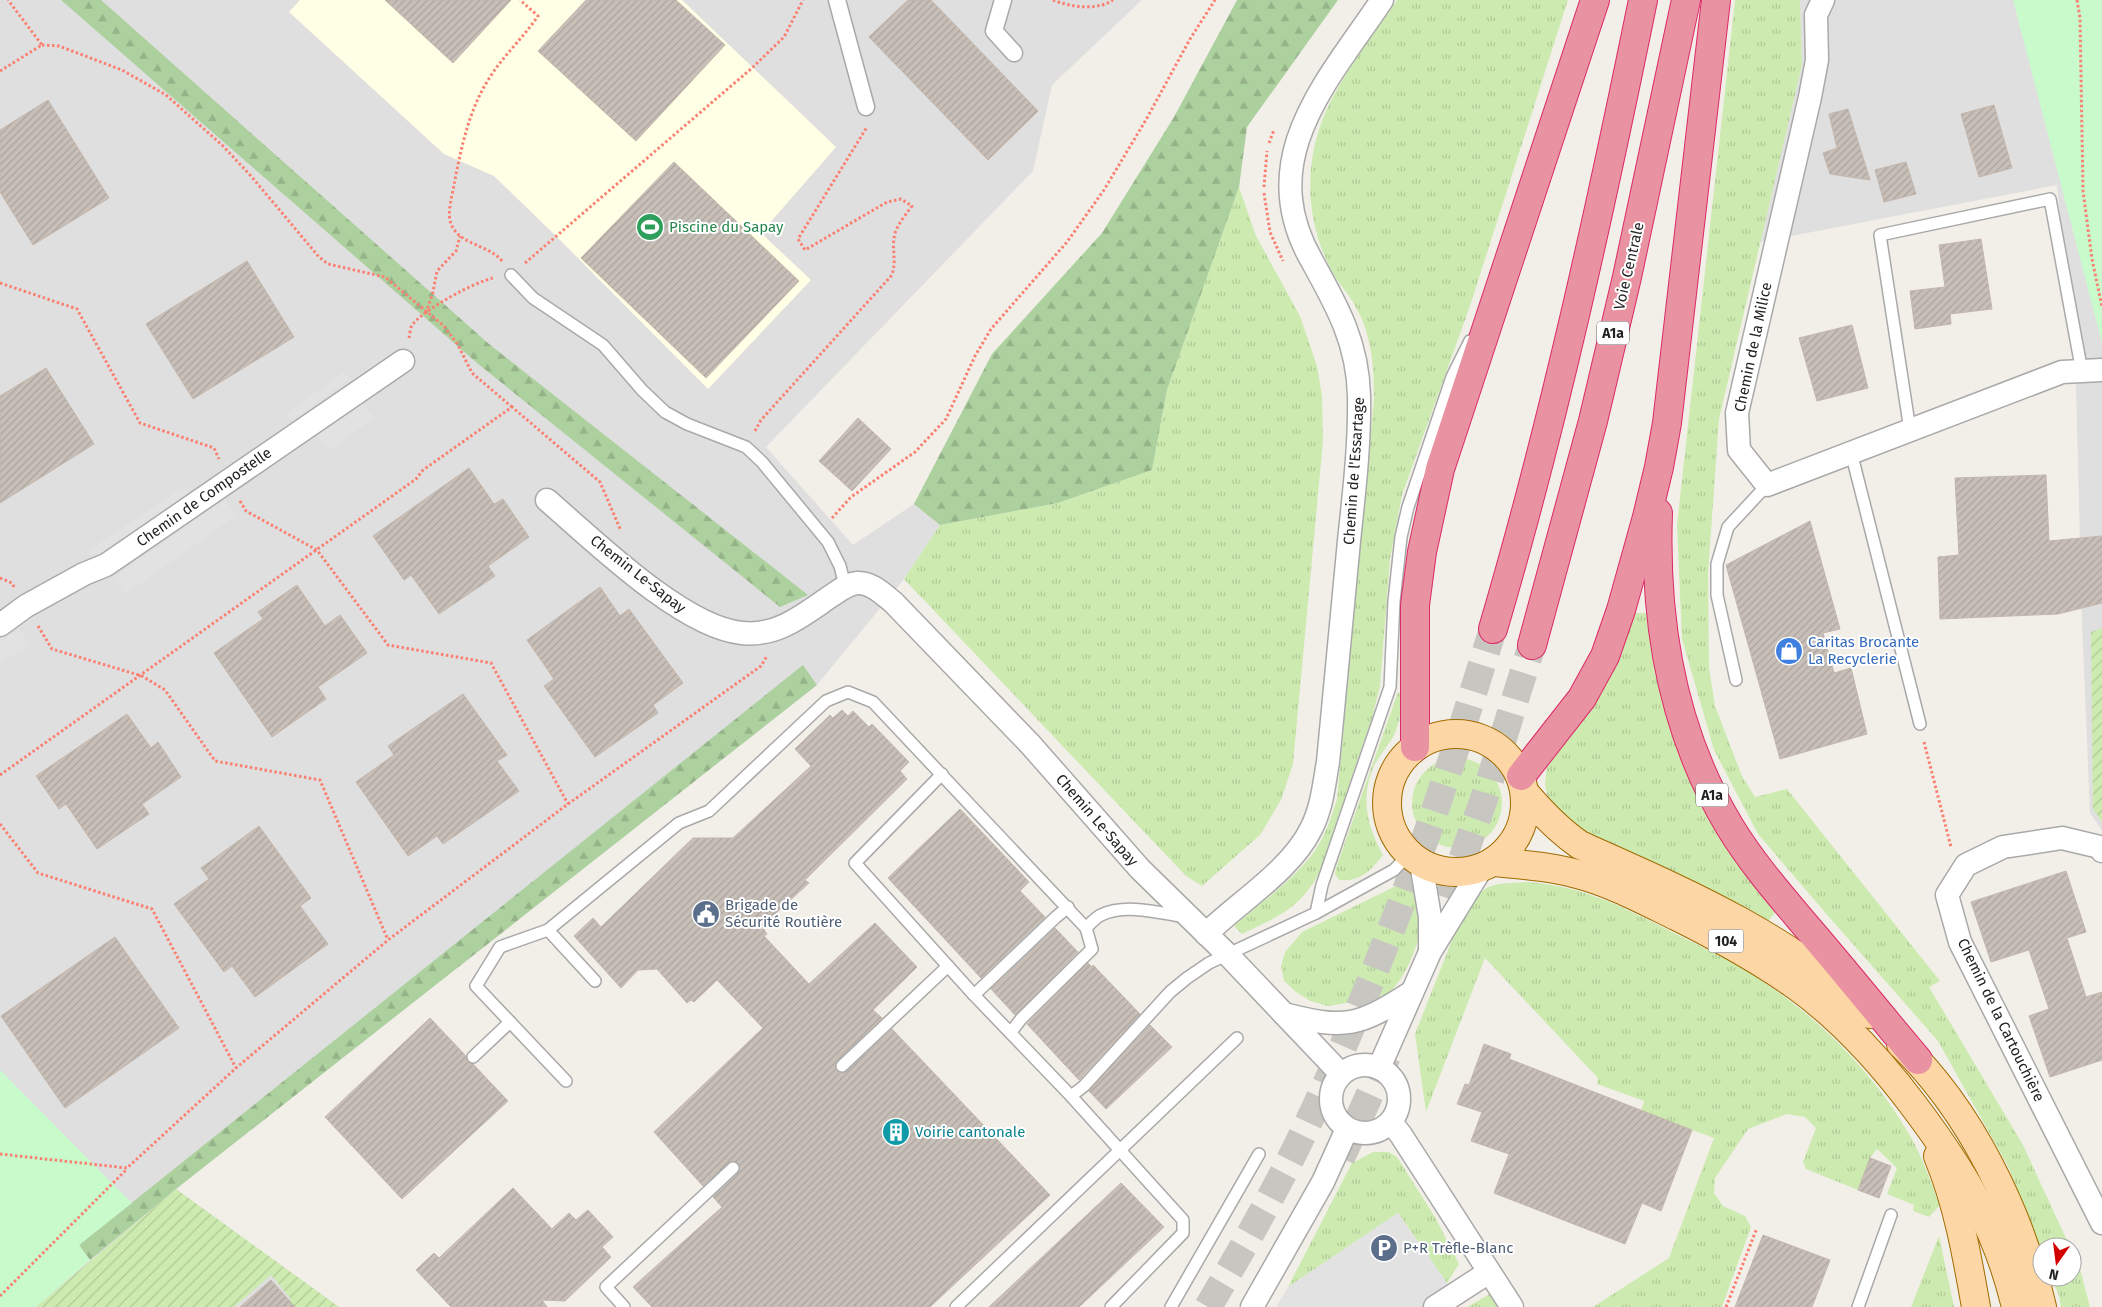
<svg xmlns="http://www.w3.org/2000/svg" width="2102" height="1307" viewBox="0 0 2102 1307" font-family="'Fira Sans',sans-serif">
<defs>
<pattern id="grass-tufts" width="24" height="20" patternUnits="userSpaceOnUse" patternTransform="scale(1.25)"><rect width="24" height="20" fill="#cdebb0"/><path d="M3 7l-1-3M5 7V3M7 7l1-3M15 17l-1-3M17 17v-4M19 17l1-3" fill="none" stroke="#b0c997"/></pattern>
<pattern id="forest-firs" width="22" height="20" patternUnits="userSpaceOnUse" patternTransform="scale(1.25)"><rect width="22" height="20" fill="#add19e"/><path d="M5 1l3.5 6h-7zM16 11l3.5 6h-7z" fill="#95b388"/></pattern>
<pattern id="garden-furrows" width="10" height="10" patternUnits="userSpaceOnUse" patternTransform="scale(1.25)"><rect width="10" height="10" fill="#cdebb0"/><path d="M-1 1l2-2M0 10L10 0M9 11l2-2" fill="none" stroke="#b0c997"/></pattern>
<pattern id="building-hatch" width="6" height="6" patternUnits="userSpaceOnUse" patternTransform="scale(1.25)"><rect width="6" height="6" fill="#c7bfb8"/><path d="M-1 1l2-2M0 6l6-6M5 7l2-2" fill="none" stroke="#aba49e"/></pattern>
</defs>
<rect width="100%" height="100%" fill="#f2efe9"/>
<!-- residential -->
<g fill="#e0dfdf">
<path d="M0,0h1142l-90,85 -19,86 -267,276 87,98 61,-41 26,21 -36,54 -87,106 -641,504 163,118h-339z"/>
<path d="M1800,0h302v830l-12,-17 -8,-190 -6,-238 -19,-200 -297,57 42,-177z"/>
</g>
<!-- education -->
<path fill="#ffffe5" d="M300,0h382l154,147 -75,86 50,47 -103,109 -152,-153 -62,-60 -50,-22 -155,-142z"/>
<!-- grass -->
<g fill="url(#grass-tufts)">
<path d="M1397,0h171l-98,306 -68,189 -12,64 -10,127 -8,32 -53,155c-20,37 -41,43 -77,61l-8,-8c28,-24 65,-50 84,-80 9,-15 14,-31 19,-47l37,-400c0,-33 -2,-65 -20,-95 -6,-11 -15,-20 -21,-31 -31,-55 -30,-123 1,-178 18,-33 42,-64 63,-95z"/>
<path d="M1735,0h65l2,65 -83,354 -11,154 1,94 6,39 27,70 13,21 32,-8 153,192 -11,6 94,158 47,102h-28v6l-33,-85 -71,-127 -109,-124 -71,-83 -44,-84 -32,-111 -5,-114z"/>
<path d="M1239,187l17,49 44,80 17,50 5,30 1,45 -30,323 -12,36 -21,35 -58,51 -16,-10 -282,-297 36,-54 118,-22 94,-33 15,-80z"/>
<path d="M1634,613h13l9,56 118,240 1,4 -7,8 -80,-43 -121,-54 -19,-25 -3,-14 2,-21 5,-8 24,-27 18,-25 19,-33z"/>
<path d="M1398,692l4,4c0,13 -3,29 -9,41 -6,10 -14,19 -19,29 -14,32 -7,60 9,89 -13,16 -22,27 -44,25l-4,-6 1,-6z"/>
<circle cx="1457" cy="803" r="45"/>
<path d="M1527,882c56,4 96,25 145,50 20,10 41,20 61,31 73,42 137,102 179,176 11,20 19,44 28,66l-11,12 -16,-6 1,-6 -27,-11 10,-26 -20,-19 -7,9 -12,32 -52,-21 -3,-7 13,-34 -11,-11 -18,-3 -39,15 -33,49 -1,15 9,13 22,10 6,11 -29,80h-129l76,-49 45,-120 -73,-27 3,-10 -47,-17 1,-6 -113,-120 -59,154 -11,-78 47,-119 17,-21 9,-7 11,-3z"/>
<path d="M1402,883l9,2c3,5 7,11 9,17 7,26 -11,72 -30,90 -9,8 -19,14 -30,19l-2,-10 -30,5 -18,-5 -14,-9 -12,-11 -3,-15 4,-14 17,-20z"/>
<path d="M1373,1152h16l8,5 38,60 24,47 -12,19 -49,-70 -110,74 64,-124z"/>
<path d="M1939,1236l15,71h-43z"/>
<path d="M2072,1251l8,18 10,38h-29l-2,-11 -8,-19h21z"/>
<path d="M1490,1294l9,13h-32z"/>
</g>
<!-- forest -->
<g fill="url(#forest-firs)">
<path d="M61,0h40l388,344 319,251 -28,12 -303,-244z"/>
<path d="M1237,0h101l-91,127 -8,60 -72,203 -15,80 -94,33 -118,22 -26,-21 78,-150 110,-121 72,-116z"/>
<path d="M803,665l14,20 -641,504 -86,71 -11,-15z"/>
</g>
<!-- park -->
<g fill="#c8facc">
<path d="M2013,0h89v343z"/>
<path d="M0,1070l132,133 -53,42 11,15 -54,47h-36z"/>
</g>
<!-- garden -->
<g fill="url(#garden-furrows)">
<path d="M2102,628v194l-9,-13 -2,-177z"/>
<path d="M176,1189l163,118h-56l8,-8 -20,-24 -37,32h-198z"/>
</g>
<!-- parking -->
<g fill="#e2e2e2">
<path d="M344,372l5,7 -58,42 -5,-7z"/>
<path d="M362,401l12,17 -46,33 -12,-16z"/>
<path d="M184,486l5,7 -96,66 -5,-8z"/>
<path d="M225,499l11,17 -111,78 -9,-18z"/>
<path d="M20,629l9,18 -29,15v-22z"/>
<path d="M1398,1213l49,70 12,24h-183l12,-20z"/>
</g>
<!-- building -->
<g fill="url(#building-hatch)" stroke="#c4b6ab">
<path d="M385,0h126l-58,63z"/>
<path d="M586,0h90l49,45 -89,96 -98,-90z"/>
<path d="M908,0h23l107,111 -50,49 -119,-123z"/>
<path d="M48,100l61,98 -76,47 -33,-53v-62z"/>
<path d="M1994,105l18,63 -33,9 -18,-63z"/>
<path d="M1848,109l22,71 -40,-6 -7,-21 14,-5 -8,-34z"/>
<path d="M674,162l125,119 -93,97 -125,-120z"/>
<path d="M1906,162l10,32 -32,8 -9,-32z"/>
<path d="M1981,239l11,70 -42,5 1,10 -36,5 -5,-38 35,-4 -6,-42z"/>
<path d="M247,261l47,76 -101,62 -47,-75z"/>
<path d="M1852,325l16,63 -51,13 -18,-63z"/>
<path d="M46,368l48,76 -94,59v-107z"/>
<path d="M858,418l33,31 -39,42 -33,-30z"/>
<path d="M469,468l25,36 9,-5 26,38 -41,29 7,10 -56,38 -28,-39 -7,5 -31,-44z"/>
<path d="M2046,475l3,66 53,-5v67l-44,11 -118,5 -2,-62 21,-2 -4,-77z"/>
<path d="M1810,521l30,108 -17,4 11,40 17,-5 16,66 -87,25 -54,-194z"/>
<path d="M297,585l28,41 15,-11 27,38 -49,34 8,12 -54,38 -58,-84 49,-34 -5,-7z"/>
<path d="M600,587l20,29 9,-7 54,74 -30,22 5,8 -63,44 -51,-71 10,-7 -27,-39z"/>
<path d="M463,694l44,61 -10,6 22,30 -76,53 -6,-8 -29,20 -52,-74 38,-27 -6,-9z"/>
<path d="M842,710l6,6 5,-5 16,16 3,-3 37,38 -9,9 7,8 -102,101 4,3 -45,41 3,3 -3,3 3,4 -3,2 45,48 66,-61 42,44 -44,43 9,8 -45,43 -2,3 1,7 4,2 7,-2 45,-42 158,166 -120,112h-278l-19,-20 89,-80 -9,-10 25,-24 2,-6 -2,-4 -7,-2 -28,25 -49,-54 109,-104 -46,-48 -23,22 -3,-2 -4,3 -30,-34 -19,1 -17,18 -47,-52 19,-18 8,9 92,-89h40l78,-72 -16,-17 35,-34 3,3z"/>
<path d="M127,714l24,34 7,-6 23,35 -39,27 7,10 -52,35 -31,-45 -7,5 -23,-33z"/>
<path d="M960,809l69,73 -9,9 25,26 -64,61 -93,-100z"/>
<path d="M259,826l52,72 -11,8 28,38 -73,53 -23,-31 -8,6 -50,-68 35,-25 -8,-11z"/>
<path d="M2066,871l20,61 -19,6 19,59 16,-5v68l-52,17 -21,-61 20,-7 -20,-59 -38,12 -20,-60z"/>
<path d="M1055,928l23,24 -63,63 -24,-26z"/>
<path d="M115,937l64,91 -114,80 -64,-92z"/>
<path d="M1088,963l4,4 1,-2 47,49 -61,66 -52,-56z"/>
<path d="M430,1018l36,38 1,6 6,2 35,37 -106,98 -77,-82z"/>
<path d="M1150,1025l22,22 -66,62 -17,-18z"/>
<path d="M1484,1044l27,10 -2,5 183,71 -31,81 -19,-8 -17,41 -131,-51 15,-39 -38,-13 11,-29 -25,-8 8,-20 4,1z"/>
<path d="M1870,1158l21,8 -12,32 -21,-8z"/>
<path d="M1121,1183l43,44 -85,80h-90z"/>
<path d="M513,1188l39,41 17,-16 7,7 12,-10 25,27 -11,10 9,10 -46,44 -23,-1 5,7h-96l-35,-37 18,-17 5,5z"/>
<path d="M1763,1235l67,25 -18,47h-77z"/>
<path d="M271,1280l24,27h-55z"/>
</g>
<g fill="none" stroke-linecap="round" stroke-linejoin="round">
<!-- motorway-tunnel -->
<g stroke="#c8c6c1" stroke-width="28" stroke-dasharray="28 14" stroke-linecap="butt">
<path d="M1434,938l51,-142 47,-151"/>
<path d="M1341,1158l51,-113"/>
<path d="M1208,1307c31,-52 61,-105 88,-159 43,-88 81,-179 115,-271 31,-82 56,-165 82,-248"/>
</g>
<!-- service casing -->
<g stroke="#a9a9a9" stroke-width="14">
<g id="service">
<path d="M511,275l22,23 70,47 39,45 23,22 22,12 59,23 16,15 66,80 12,24 5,20"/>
<path d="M1910,430l-30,-195 170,-36 32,173"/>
<path d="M1851,452l69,272"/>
<path d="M1736,680l-19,-85v-31l11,-37 39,-42"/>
<path d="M942,774l-87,89 119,132 97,101 112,124v13l-72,74"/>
<path d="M1316,913l6,-28 68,-198 4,-86 7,-64 7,-30 44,-130 18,-36"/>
<path d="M1086,928c4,-4 9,-10 15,-13 25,-12 59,-2 85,2"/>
<path d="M548,930l47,51"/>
<path d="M974,995l82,-78 12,-10"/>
<path d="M473,1057l37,-35"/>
<path d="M842,1066l106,-100"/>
<path d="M566,1081l-90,-95 24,-39 48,-17 131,-107 30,-12 117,-110 22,-9 25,10 213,226 6,21 -71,70 -10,13"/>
<path d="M1071,1096l13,-10 86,-94 17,-14 22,-15 107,-50 78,-43 15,-16"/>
<path d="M624,1307l-18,-20 127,-119"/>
<path d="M956,1307l281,-269"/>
<path d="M1171,1307l88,-153"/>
<path d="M1858,1307l33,-92"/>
</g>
</g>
<!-- pedestrian casing -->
<g stroke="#a9a9a9" stroke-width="19">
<g id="pedestrian">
<path d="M837,0l29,107"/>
<path d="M1003,0l-9,31 20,22"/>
</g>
</g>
<!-- minor casing -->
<g stroke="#a9a9a9" stroke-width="25">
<g id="minor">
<path d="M1823,0l-7,15 1,45 -7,37 -73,316 2,37 28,35 295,-113 40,-2"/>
<path d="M547,500c45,39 136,128 195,133 35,4 61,-18 89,-37 8,-5 16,-12 26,-13 14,-1 26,11 36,19l137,142 110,125 88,86 113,119"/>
<path d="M0,625l26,-19 58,-32 22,-9 297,-204"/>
<path d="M2102,851l-2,-4 -38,-9 -59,9 -37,18 -19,30 13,47 142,281"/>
<path d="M1421,863l9,54v34"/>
<path d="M1206,934c34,-33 85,-64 105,-105 11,-21 13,-45 17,-67 7,-74 14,-147 21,-221 5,-48 11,-97 10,-145 -1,-53 -22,-90 -47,-135 -59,-102 15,-179 70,-261"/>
<path d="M1284,1014c62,16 75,12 128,-22"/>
<circle cx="1365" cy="1099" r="34"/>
<path d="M1379,1068l51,-116 51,-83"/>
<path d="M1391,1122l10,13 111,172"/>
<path d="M1252,1307l71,-125 24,-53"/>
<path d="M1435,1307l54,-35"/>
</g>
</g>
<!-- primary casing -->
<g stroke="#a06b00" stroke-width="30">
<g id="primary">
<circle cx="1456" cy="803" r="69"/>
<path d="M1525,793c17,20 33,37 55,52 103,46 207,90 290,169"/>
<path d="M1494,862c28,3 56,4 83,12 35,9 68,27 101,43 42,21 82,43 120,70 45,33 83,75 116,119 49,65 83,121 102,201"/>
<path d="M1901,1044c70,67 119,169 141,263"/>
<path d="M1938,1156c20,48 29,100 38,151"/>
</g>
</g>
<!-- motorway casing -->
<g stroke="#dc2a67" stroke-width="30">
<g id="motorway">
<path d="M1658,513c-4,110 14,218 72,314 22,36 49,67 76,99 38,44 74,89 112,134"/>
<path d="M1493,629c61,-207 107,-418 150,-629"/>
<path d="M1532,645l61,-224 34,-144 59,-277"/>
<path d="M1415,747v-142l7,-53 18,-83 155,-469"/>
<path d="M1521,776l61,-78 23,-42 16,-46 26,-93 12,-50 8,-44 49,-423"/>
</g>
</g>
<!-- path -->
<g stroke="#fa8072" stroke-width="3" stroke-dasharray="2.5 2.5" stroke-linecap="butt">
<path d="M1053,0c17,7 44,11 60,0"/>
<path d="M2077,0l3,18 3,173 9,68 10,48"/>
<path d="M42,45l17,1 63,24 44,25 57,51 28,30 68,81 9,7 57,13 59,49 14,19 14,28 40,34"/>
<path d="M0,71l42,-26 -34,-45"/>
<path d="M1269,143l5,-13"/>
<path d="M1264,187l3,-36"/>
<path d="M1264,193l6,39 13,29"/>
<path d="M502,261c-13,-16 -41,-16 -50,-35 -6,-11 0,-29 2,-41 7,-37 15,-76 36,-108 14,-22 33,-39 48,-61l-18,-16"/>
<path d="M525,263l227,-195 32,-31 19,-37"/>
<path d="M0,283l77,26 63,114 74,25 5,11"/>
<path d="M426,313l7,-21 4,-21 19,-20 4,-15"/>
<path d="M409,338c1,-4 1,-11 4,-14 13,-16 62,-42 80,-46"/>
<path d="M755,431l6,-11 131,-145c5,-16 -1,-26 3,-42 3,-9 11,-19 17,-27l-11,-7 -14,3 -82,48 -7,-11 69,-112"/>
<path d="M240,501l6,10 71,39 71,95 103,18 77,141"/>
<path d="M832,518l19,-21 64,-45 31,-33 29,-63 16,-27 76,-87 37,-52 43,-72 43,-79 25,-39"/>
<path d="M0,578l12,5 2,4"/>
<path d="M38,626l14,23 90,27 23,14 50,71 105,19 68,160"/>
<path d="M1924,742l27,105"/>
<path d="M0,775l416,-296 7,-9 89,-63 88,75 21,49"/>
<path d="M0,824l38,49 114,36 84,159"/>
<path d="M0,1154l127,14 109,-100 152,-128 180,-136 193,-138 6,-10"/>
<path d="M0,1296l127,-127"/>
<path d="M1726,1307l31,-79"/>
</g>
<!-- service -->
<use href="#service" stroke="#fff" stroke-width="11"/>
<!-- pedestrian -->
<use href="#pedestrian" stroke="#fff" stroke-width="16"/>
<!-- minor -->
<use href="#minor" stroke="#fff" stroke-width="22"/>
<!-- primary -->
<use href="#primary" stroke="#fcd6a4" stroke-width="28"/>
<!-- motorway -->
<use href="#motorway" stroke="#e892a2" stroke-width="28"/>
</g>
<!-- icons -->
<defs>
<g id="stadium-disc" transform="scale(1.4375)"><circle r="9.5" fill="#2e9e5b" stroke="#fff"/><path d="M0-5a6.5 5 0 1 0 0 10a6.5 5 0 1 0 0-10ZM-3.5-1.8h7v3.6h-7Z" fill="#fff"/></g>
<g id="shop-disc" transform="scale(1.4375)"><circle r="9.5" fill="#3f7fe0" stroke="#fff"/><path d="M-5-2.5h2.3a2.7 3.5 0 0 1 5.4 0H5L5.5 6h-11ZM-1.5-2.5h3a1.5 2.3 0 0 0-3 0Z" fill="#fff"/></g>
<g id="civic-disc" transform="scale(1.4375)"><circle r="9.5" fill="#5c6f8a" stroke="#fff"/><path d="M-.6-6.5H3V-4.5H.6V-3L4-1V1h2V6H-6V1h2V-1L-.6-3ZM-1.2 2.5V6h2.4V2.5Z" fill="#fff"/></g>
<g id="building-disc" transform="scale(1.4375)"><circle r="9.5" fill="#0f9aa8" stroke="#fff"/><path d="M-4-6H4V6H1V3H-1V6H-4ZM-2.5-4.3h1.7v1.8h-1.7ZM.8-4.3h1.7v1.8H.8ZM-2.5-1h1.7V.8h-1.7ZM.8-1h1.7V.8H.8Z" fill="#fff"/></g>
<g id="parking-disc" transform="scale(1.4375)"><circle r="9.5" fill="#5c6f8a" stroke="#fff"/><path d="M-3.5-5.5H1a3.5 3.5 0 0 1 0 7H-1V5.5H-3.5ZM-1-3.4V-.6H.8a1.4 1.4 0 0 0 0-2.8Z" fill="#fff"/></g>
</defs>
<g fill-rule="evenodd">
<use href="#stadium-disc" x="650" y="227"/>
<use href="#shop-disc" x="1789" y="651"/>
<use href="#civic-disc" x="706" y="914"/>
<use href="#building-disc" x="896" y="1132"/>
<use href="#parking-disc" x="1384" y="1248"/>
</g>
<g text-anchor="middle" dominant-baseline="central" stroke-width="4" stroke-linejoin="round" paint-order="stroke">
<!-- shield labels -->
<g fill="#fff" stroke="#646464" stroke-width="1">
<rect x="1597" y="321.5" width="32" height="23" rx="4"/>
<rect x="1696" y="783.5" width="32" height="23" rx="4"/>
<rect x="1708.5" y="929.5" width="35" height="23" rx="4"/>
</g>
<g font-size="14" font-weight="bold" fill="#222">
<text x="1613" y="333">A1a</text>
<text x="1712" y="795">A1a</text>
<text x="1726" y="941">104</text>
</g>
<!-- leisure labels -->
<g font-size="15" fill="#27864d" stroke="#fff" text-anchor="start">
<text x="669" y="227">Piscine du Sapay</text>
</g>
<!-- street labels -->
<g font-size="15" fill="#222" stroke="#fff">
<text transform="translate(1629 266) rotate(-77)">Voie Centrale</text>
<text transform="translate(1753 347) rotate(-78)">Chemin de la Milice</text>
<text transform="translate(1354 471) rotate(-86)">Chemin de l'Essartage</text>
<text transform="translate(204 497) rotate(-35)">Chemin de Compostelle</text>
<text transform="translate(638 574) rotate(38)">Chemin Le-Sapay</text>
<text transform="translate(1097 820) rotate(49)">Chemin Le-Sapay</text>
<text transform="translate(2001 1020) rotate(64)">Chemin de la Cartouchière</text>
</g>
<!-- shop labels -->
<g font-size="15" fill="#366cbe" stroke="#fff" text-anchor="start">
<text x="1808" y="642">Caritas Brocante<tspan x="1808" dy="17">La Recyclerie</tspan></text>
</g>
<!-- service labels -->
<g font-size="15" fill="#4e5e75" stroke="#fff" text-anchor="start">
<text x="725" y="905">Brigade de<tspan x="725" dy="17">Sécurité Routière</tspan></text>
<text x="1403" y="1248">P+R Trèfle-Blanc</text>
</g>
<!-- culture labels -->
<g font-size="15" fill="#0d838f" stroke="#fff" text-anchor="start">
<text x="915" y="1132">Voirie cantonale</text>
</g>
</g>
<!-- north arrow -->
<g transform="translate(2057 1262) rotate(194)"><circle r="24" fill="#ffffff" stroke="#a7a7a7"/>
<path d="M0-4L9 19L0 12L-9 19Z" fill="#d40000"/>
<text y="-8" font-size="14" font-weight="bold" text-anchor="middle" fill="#222222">N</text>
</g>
</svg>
